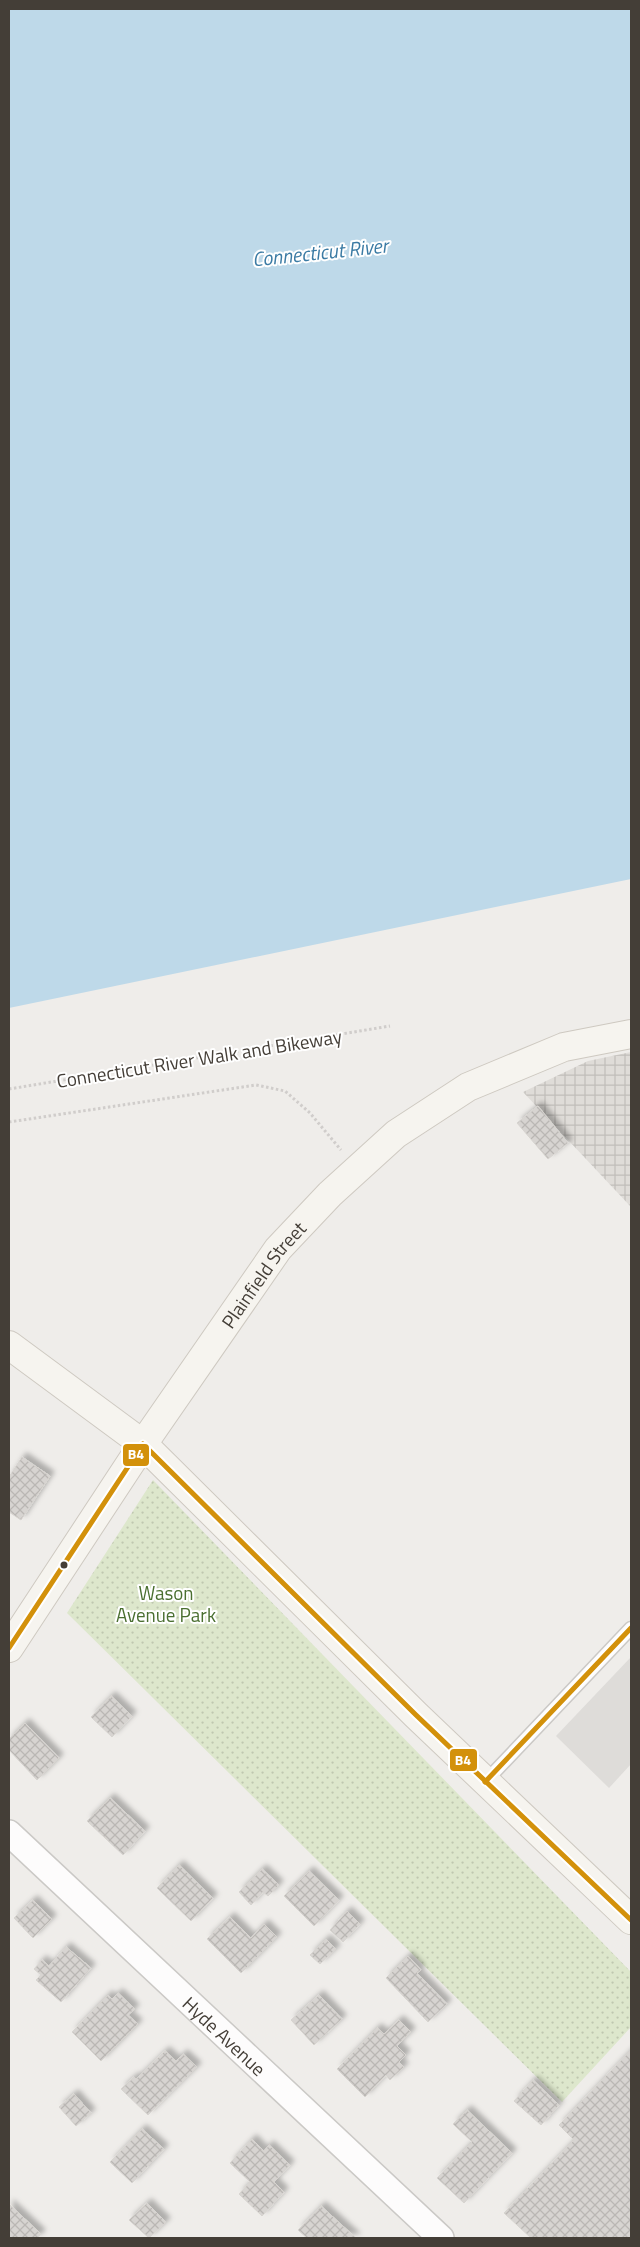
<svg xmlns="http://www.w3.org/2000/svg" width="640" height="2247" viewBox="0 0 640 2247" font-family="'Titillium Web',sans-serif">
<defs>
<pattern id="industrial-grid" width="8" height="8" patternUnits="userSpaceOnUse" patternTransform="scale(1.25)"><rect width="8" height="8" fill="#dfdcd8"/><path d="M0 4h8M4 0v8" fill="none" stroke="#c1beba"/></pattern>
<pattern id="green-dots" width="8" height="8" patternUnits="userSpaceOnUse" patternTransform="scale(1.25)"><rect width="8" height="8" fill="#dde7cc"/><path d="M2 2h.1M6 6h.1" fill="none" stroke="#bfc7b0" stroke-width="1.8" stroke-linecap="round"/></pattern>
<pattern id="building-cross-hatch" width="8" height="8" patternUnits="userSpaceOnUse" patternTransform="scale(1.25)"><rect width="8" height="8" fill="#d7d4d1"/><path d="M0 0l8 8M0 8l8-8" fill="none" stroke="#bab7b4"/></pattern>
<filter id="shadow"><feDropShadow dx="4.5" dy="-4.5" stdDeviation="2.5" flood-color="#0004"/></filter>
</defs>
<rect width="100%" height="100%" fill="#efedea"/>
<!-- industrial -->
<path fill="url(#industrial-grid)" d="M631,1052v155l-108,-115 65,-31z"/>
<!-- green -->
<path fill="url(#green-dots)" d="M153,1480l478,492v55l-69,75 -495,-489z"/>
<!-- parking -->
<path fill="#dedcd9" d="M631,1657v107l-22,24 -53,-52z"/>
<!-- water -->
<path fill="#bed9e9" d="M9,9h622v870l-622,129z"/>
<!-- building -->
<g fill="url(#building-cross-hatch)" stroke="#d7d4d0" filter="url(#shadow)">
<path d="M538,1106l30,37 -20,16 -31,-36z"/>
<path d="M22,1457l28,19 -29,44 -12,-8v-35z"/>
<path d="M111,1696l21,20 -20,21 -21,-20z"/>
<path d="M25,1723l34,35 -22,22 -28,-30v-11z"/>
<path d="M110,1798l35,33 -22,24 -36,-34z"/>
<path d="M179,1865l34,33 -22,23 -34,-33z"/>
<path d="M262,1869l17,16 -11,11 -5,-4 -12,13 -12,-13z"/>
<path d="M309,1871l30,29 -25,26 -30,-30z"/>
<path d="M33,1900l19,19 -19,19 -19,-20z"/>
<path d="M347,1911l13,13 -17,18 -13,-12z"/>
<path d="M230,1917l21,21 13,-14 13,13 -36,36 -34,-34z"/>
<path d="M326,1939l10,10 -16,15 -10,-9z"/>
<path d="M66,1947l25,21 -30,34 -25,-22 5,-5 -7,-6 8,-9 7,6z"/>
<path d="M408,1956l13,14 -4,3 30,31 -19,18 -42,-44z"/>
<path d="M118,1993l17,16 -7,6 10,9 -37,37 -29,-29 36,-37 4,4z"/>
<path d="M319,1995l23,24 -28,26 -23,-25z"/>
<path d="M399,2020l12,12 -14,14 9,9 -7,7 5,5 -14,13 -4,-5 -21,22 -28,-28 40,-41 7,6z"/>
<path d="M631,2050v188h-100l-27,-25 70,-73 -15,-15z"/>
<path d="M165,2051l11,10 7,-7 14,13 -49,48 -27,-26 13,-12 2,2z"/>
<path d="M533,2080l26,25 -18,20 -27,-24z"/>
<path d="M74,2094l17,19 -15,13 -17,-19z"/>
<path d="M467,2110l45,43 -48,50 -27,-25 35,-36 -19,-18z"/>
<path d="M142,2129l22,20 -32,34 -22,-21z"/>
<path d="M252,2139l12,12 5,-6 21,20 -16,17 10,10 -22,24 -23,-22 11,-12 -20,-19z"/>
<path d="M147,2203l19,19 -17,16 -20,-18z"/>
<path d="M9,2204l32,30 -4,4h-28z"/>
<path d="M321,2206l35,32h-49l-9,-8z"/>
</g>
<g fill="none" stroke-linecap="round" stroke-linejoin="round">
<!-- lane casing -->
<g stroke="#cbc9c6" stroke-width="15">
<path id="lane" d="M485,1782l146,-154"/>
</g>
<!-- street casing -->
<g stroke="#cbc9c6" stroke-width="28">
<g id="street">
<path id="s1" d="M9,1833l432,405"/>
</g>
</g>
<!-- secondary casing -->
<g stroke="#cec9c1" stroke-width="30">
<g id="secondary">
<path d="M9,1345l134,99 273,271 215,205"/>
<path id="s2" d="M9,1648l134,-204 135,-195 52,-55 66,-60 72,-47 96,-40 67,-13"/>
</g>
</g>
<!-- path -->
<g stroke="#d0cdcb" stroke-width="3" stroke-dasharray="2.5 2.5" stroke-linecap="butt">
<path d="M9,1089l381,-63"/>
<path d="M9,1122l247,-37 29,6 25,22 31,37"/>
</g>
<!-- lane -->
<use href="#lane" stroke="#fdfcfc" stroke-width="12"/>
<!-- street -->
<use href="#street" stroke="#fdfcfc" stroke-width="25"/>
<!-- secondary -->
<use href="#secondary" stroke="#f6f4ef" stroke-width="28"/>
<!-- bus-1 casing -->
<g stroke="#fff" stroke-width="9">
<g id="bus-1">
<path d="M9,1648l134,-204 273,271 215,205"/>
<path d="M485,1782l146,-154"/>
</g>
</g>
<!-- bus-1 -->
<use href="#bus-1" stroke="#d3910b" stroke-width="5"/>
</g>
<!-- markers -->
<circle fill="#443e37" stroke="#fff" stroke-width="2" cx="64" cy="1565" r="4.5"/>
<g text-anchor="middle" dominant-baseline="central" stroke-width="4" stroke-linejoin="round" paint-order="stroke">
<!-- street labels -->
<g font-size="19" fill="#443e37" stroke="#fff">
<text transform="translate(199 1058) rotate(-9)">Connecticut River Walk and Bikeway</text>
<text stroke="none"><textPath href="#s2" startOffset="452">Plainfield Street</textPath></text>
<text stroke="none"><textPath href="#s1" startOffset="296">Hyde Avenue</textPath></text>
</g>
<!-- park labels -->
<g font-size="19" fill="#4a6f30" stroke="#fff">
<text x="166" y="1592">Wason<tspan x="166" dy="22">Avenue Park</tspan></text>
</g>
<!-- water labels -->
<g font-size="20" font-style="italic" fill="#3b7ba4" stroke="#fff">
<text transform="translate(320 252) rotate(-6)">Connecticut River</text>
</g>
</g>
<g stroke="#fff" stroke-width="2">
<rect x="122" y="1443" width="28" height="24" rx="5" fill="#d3910b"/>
<rect x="449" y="1748" width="29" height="24" rx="5" fill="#d3910b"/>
</g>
<g font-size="14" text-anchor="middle" font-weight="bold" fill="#fff">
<text x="136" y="1459">B4</text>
<text x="463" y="1765">B4</text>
</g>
<!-- border -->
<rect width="640" height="2247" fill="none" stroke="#443e37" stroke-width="20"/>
</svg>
